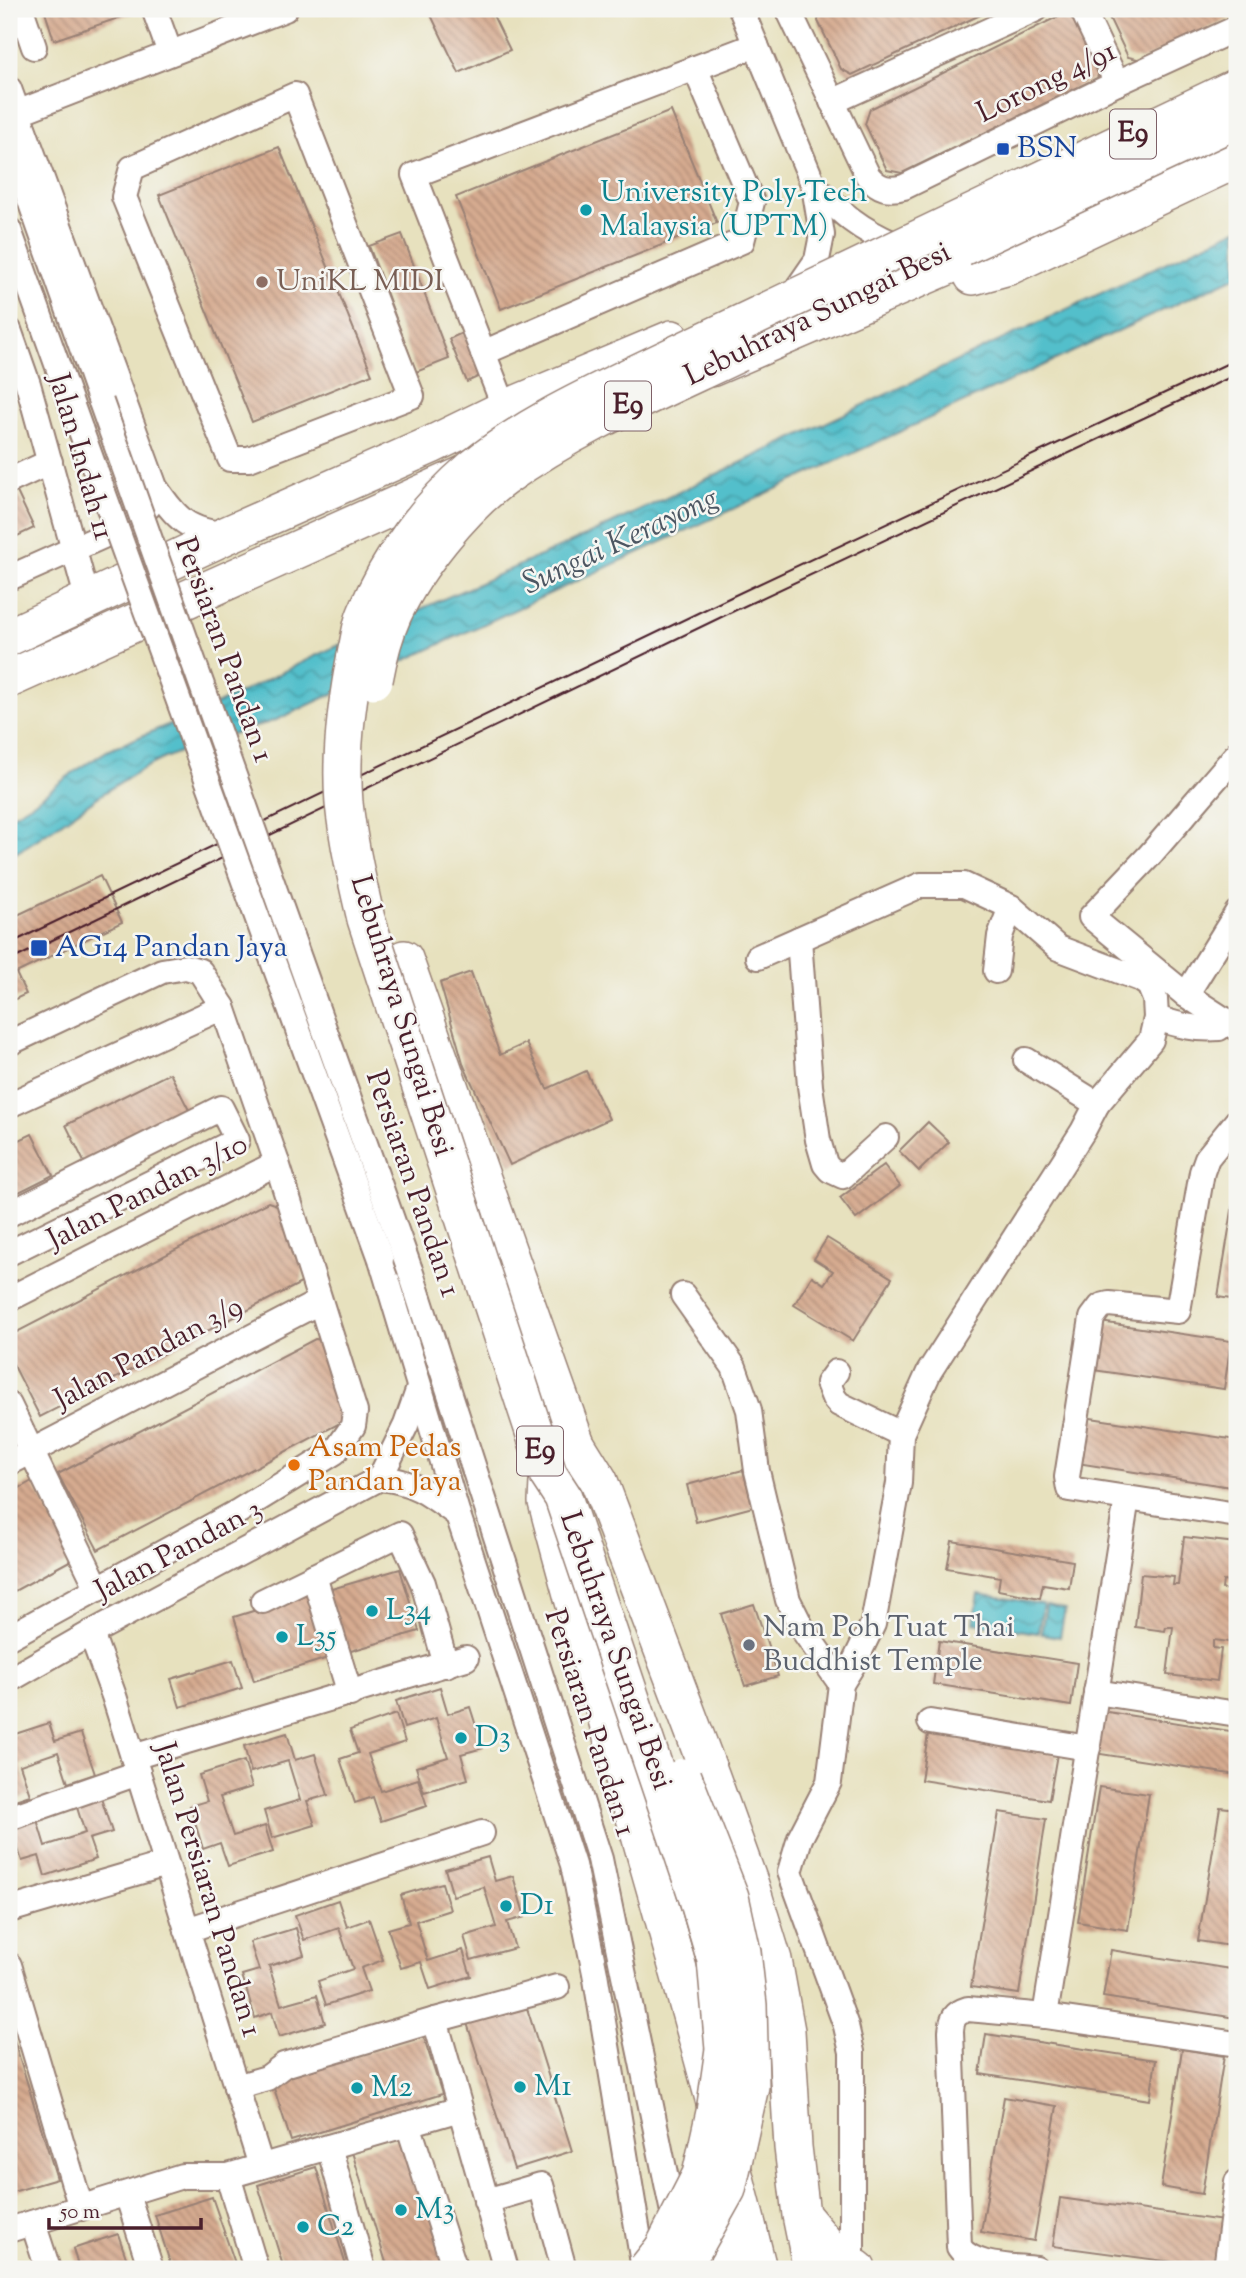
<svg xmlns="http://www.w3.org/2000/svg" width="1246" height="2278" viewBox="0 0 1246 2278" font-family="'Sorts Mill Goudy',serif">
<defs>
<pattern id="water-waves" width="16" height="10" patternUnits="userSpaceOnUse" patternTransform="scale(1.75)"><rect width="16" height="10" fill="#52bfcb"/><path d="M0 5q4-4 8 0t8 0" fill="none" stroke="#469ba5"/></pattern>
<pattern id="building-back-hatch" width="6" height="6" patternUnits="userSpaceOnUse" patternTransform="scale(1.75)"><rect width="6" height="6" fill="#d6ab90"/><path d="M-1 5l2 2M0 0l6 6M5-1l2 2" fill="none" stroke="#b08b76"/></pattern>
</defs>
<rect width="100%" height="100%" fill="#f6f6f2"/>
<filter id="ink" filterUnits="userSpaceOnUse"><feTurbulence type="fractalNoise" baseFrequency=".0143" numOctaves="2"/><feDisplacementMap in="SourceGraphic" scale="14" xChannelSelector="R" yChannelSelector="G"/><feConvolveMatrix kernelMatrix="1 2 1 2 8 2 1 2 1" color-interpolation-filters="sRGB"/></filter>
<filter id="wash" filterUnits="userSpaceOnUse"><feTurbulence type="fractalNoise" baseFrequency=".00686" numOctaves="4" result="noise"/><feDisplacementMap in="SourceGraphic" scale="28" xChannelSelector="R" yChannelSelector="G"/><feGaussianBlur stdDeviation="1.57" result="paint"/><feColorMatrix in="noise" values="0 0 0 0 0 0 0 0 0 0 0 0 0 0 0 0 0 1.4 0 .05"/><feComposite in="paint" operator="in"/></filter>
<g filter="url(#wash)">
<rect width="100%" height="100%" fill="#e7e1be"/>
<!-- water -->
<g fill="url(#water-waves)" stroke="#4e6f7b" stroke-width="2">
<path d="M1237,229v47l-961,444c-41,14 -83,24 -122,43 -52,26 -95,65 -145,94v-40l24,-14 41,-31 33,-21 121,-52 87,-43 277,-123z"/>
<path d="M978,1594l65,10 -5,29 -65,-10z"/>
<path d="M1046,1605l19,4 -5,28 -19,-3z"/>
</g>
<g id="blocks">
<!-- building -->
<g fill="url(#building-back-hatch)">
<path d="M44,9h94l1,2 -85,29z"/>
<path d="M428,9h62l20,41 -51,23z"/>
<path d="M820,9h173l-141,66 -11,-6 -23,-48z"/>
<path d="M1105,9h132v6l-95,45 -14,-3z"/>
<path d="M1065,13l13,7 23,47 -4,11 -195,95 -15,-3 -22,-46 5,-15z"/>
<path d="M671,111l46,112 -216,86 -45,-112z"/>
<path d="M279,147l93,227 -120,48 -93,-227z"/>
<path d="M402,234l47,125 -33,13 -47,-126z"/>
<path d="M464,332l18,43 -15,7 -18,-43z"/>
<path d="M16,490l18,38 -25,12v-47z"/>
<path d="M100,876l22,46 -106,51 10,21 -17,8v-83z"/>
<path d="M471,972l29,83 26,-12 21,46 39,-18 23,48 -99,46 -46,-99 -24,-83z"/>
<path d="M170,1073l20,39 -105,52 -19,-39z"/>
<path d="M928,1122l21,20 -30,29 -20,-20z"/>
<path d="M32,1134l21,41 -44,22v-52z"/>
<path d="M884,1165l16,21 -44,33 -16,-21z"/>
<path d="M1236,1186h1v114l-19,-3z"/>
<path d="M268,1202l18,6 18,60 -3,15 -261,134 -31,-61v-20z"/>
<path d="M827,1238l65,40 -39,63 -59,-36 18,-29 12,8 9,-13 -19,-12z"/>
<path d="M1100,1322l131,19 -7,48 -131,-19z"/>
<path d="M315,1339l13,2 16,80 -246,129 -40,-76z"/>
<path d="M1084,1417l153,23v48l-160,-25z"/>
<path d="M743,1470l10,37 -57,15 -9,-37z"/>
<path d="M32,1481l43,77 -66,36v-100z"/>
<path d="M1184,1537l52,6 -5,39 -8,-1 -1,8 15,2v52l-24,-3v8l8,1 -4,32 -50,-6 6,-48h-7l-1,4 -30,-4 6,-53 33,3 -1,8h5z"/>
<path d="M952,1541l121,20 -4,27 -26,-4 -3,14 -42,-8 2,-13 -53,-9z"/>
<path d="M400,1569l19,62 -75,22 -19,-62z"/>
<path d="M311,1593l20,64 -77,24 -20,-64z"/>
<path d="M754,1604l24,72 -33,10 -24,-72z"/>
<path d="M939,1641l138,22 -6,43 -138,-22z"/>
<path d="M233,1660l9,28 -62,19 -9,-28z"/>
<path d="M440,1687l8,27 22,-7 13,41 -22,6 7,25 -44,13 -8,-25 32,-10 -12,-39 -32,10 -8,-27z"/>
<path d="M1101,1711l136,21v43l-143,-22z"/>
<path d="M396,1714l9,28 -37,12 13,37 37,-12 9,27 -46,15 -8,-24 -18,6 -15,-44 18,-6 -8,-23z"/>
<path d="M49,1723l6,18 26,-8 14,41 -27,9 -10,-31 -38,13 10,30 -21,7v-46l4,-1 -4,-19z"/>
<path d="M287,1733l8,27 20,-6 13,41 -21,6 8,24 -43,13 -8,-27 36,-11 -12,-39 -37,11 -7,-26z"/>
<path d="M928,1734l129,20 -8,46 -128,-20z"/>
<path d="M244,1761l8,26 -32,10 13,39 32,-10 8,26 -45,14 -8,-23 -17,6 -13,-43 17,-5 -8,-26z"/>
<path d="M1099,1787l50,7 -21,136 -50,-8z"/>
<path d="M99,1792l13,40 -23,7 7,20 -51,17 -6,-20 -17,5 -13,-39 26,-9 10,33 40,-13 -10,-32z"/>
<path d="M1220,1807l17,2v138l-39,-6z"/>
<path d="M999,1812l47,7 -27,175 -48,-7z"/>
<path d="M488,1857l7,24 18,-5 12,41 -18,5 8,26 -44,12 -7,-24 32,-9 -12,-40 -31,9 -8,-27z"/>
<path d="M442,1883l8,27 -34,11 12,40 35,-11 8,26 -41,13 -9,-27 -20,6 -13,-39 21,-6 -8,-28z"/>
<path d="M338,1900l9,27 22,-8 14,41 -22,8 8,23 -43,14 -8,-24 35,-12 -14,-41 -35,12 -9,-25z"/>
<path d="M296,1928l8,27 -35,11 12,39 36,-10 8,28 -46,14 -7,-25 -17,6 -13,-43 17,-5 -9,-28z"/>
<path d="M1111,1950l126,20 -1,48 -133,-21z"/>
<path d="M526,2005l46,146 -58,18 -47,-146z"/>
<path d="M9,2024l48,155 -48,14z"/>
<path d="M986,2034l170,26 -6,40 -170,-26z"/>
<path d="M423,2035l19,59 -151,47 -19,-59z"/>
<path d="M1182,2049l42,7 -22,138 -41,-7z"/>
<path d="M1004,2097l53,9 -23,135 -53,-9z"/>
<path d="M409,2135l41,134h-62l-36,-117z"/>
<path d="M316,2167l31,102h-63l-26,-84z"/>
<path d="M212,2197l25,72h-65l-17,-54z"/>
<path d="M1060,2198l171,24 -7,47 -171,-23z"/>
<path d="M118,2234l12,35h-51l-6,-20z"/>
</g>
</g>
</g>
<g filter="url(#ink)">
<use href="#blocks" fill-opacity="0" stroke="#988074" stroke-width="2"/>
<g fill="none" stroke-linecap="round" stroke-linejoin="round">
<!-- minor casing -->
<g stroke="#988074" stroke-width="28">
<g id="minor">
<path d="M21,9l13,38"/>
<path d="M154,9l16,44"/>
<path d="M741,9l73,177 8,49 -5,25 -18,26"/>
<path d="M788,9l80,167c11,13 21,15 36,11l213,-104 120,-55"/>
<path d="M1082,9l35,74"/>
<path d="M9,89l146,398c23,33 31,43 72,48"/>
<path d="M295,95l117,301 -163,63h-19l-106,-262 8,-29z"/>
<path d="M832,102l204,-93"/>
<path d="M17,113l268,-104"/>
<path d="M9,141l92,261"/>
<path d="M814,186c29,28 43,42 80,58"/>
<path d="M9,230l72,201"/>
<path d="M9,330l19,54 60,217"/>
<path d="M483,353l259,-112 10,-39 -57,-134"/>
<path d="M505,409l-91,-234 342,-130"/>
<path d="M9,481l41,-19"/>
<path d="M9,578l121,-54 19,-18 3,-7"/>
<path d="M1237,754l-88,102 -58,61 95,78 51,33"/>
<path d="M799,939l11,147 8,54 7,24 5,6 13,6 43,-39"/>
<path d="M758,957l163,-72h43l47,22 47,41 82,31 9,6 6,14 1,19 -5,22 -54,64"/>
<path d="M996,971l4,-35 11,-29"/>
<path d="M1186,995l51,-82"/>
<path d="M1156,1018c22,7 40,12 63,10l7,-8"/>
<path d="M9,1043l153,-72 24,-4 14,4 23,36 54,156 78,249 -2,14 -18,26 -96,59 -230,126"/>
<path d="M9,1105l214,-98"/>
<path d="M1237,1121l-30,37 -5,14 -24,139 -69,-7 -8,2 -9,12 -25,159 2,12 168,26"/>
<path d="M9,1214l212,-106 16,32 -228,113"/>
<path d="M381,1259l77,256 115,350 22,108 49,296"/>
<path d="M410,1270l190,589 76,368"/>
<path d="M683,1295l51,72 15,43 8,61 31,129 15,30 38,54"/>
<path d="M9,1299l268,-136"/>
<path d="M836,1372l-8,11 6,15 5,6 62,30"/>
<path d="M9,1405l89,184"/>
<path d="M9,1463l310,-161"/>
<path d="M380,1478l26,-53 13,-37"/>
<path d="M314,1576l36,118"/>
<path d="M263,1601l137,-67 23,49 23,82"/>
<path d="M91,1633l23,63 147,470"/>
<path d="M9,1680l82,-47 289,-155c34,3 51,17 78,37"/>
<path d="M1096,1692l141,22"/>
<path d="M930,1722l158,26"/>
<path d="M133,1757l333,-99"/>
<path d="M9,1818l129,-45"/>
<path d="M9,1910l157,-46"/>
<path d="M187,1930l295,-97"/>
<path d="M9,1965l72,243"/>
<path d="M1045,2016l82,-518"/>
<path d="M435,2020l71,249"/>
<path d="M236,2087l31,-9 17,-13 151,-45 122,-33"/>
<path d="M408,2124l47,145"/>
<path d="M329,2147l34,122"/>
<path d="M228,2176l28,93"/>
<path d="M127,2194l24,75"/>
<path d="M486,2201l55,-16 23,84"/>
<path d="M33,2223l15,46"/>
<path d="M9,2230l173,-54h46l232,-67"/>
<path d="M852,2266v-214l-6,-26 -56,-154 10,-34 29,-56 12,-98 13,-21 19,-39 26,-141 2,-49 28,-62 154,-241 14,-27 -71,-44"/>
<path d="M1036,2269c-23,-3 -62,-1 -77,-22l-8,-216c1,-13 4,-18 17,-22l77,7 192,28"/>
<path d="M1226,2269l11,-87"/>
</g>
</g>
<!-- highway casing -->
<g stroke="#988074" stroke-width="40">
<g id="highway">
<path d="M973,276l36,-10 228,-107"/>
<path d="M711,368l290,-125"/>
<path d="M9,637l218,-102 204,-90 74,-36 167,-70"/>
<path d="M9,679l459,-206"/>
<path d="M404,959l172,485 4,23"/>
<path d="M576,1444l23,37 112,296 39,108 23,75 13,71 7,116 8,68 11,54"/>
<path d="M548,1482l-1,20c68,257 148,510 211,767"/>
<path d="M802,2216l32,38 23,15"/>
<path d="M680,2247c35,17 42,13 69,-14"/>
</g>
</g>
<!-- minor -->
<use href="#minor" stroke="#fff" stroke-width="24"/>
<!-- highway -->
<use href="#highway" stroke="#fff" stroke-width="37"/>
<!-- tram -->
<g stroke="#4a1f2b" stroke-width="2">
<path d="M9,944l722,-347 506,-238"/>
<path d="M9,961l727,-351 501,-236"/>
</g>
<!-- minor-bridge casing -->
<g stroke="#988074" stroke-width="28" stroke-linecap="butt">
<g id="minor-bridge">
<path d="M101,402l309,868"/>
<path d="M81,431l300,828"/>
</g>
</g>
<!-- highway-bridge casing -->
<g stroke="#988074" stroke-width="40" stroke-linecap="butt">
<g id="highway-bridge">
<path d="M962,247l275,-128"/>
<path d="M374,680c4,-22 10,-46 19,-66 22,-47 69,-106 110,-136 72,-52 156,-87 236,-125"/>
<path d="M647,2269l16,-20 38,-74 14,-63 9,-63 -8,-89 -20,-68 -133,-395 -15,-23 -182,-555c-9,-38 -18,-77 -22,-116 -4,-50 3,-104 13,-153 3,-12 4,-25 9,-36 23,-55 61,-107 106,-145 49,-40 105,-67 161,-94l604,-288"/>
<path d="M679,2269l16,-23 32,-57 23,-103 -2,-81 -6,-53 -12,-55 -47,-120"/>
</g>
</g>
<!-- minor-bridge -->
<use href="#minor-bridge" stroke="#fff" stroke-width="24"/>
<!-- highway-bridge -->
<use href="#highway-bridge" stroke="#fff" stroke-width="37"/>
</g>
</g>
<!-- markers -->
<g fill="#1a4fb4" stroke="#f6f6f2" stroke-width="2.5">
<rect x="996" y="142" width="14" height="14" rx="3.5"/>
<rect x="30" y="939" width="18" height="18" rx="3.5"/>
</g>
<g fill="#0f9aa8" stroke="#f6f6f2" stroke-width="2.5">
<circle cx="586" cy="210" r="7"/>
<circle cx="372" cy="1611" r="7"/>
<circle cx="282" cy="1637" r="7"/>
<circle cx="461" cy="1738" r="7"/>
<circle cx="506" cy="1906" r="7"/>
<circle cx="520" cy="2087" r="7"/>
<circle cx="357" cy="2088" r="7"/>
<circle cx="401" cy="2210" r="7"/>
<circle cx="303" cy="2227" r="7"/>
</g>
<circle fill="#8d6e63" stroke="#f6f6f2" stroke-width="2.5" cx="262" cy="282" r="7"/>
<circle fill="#e8710a" stroke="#f6f6f2" stroke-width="2.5" cx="294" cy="1465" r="7"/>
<circle fill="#6b7280" stroke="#f6f6f2" stroke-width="2.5" cx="749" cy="1645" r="7"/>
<g text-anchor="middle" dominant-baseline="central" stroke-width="5" stroke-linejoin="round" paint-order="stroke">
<!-- shield labels -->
<g fill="#f6f6f2" stroke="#7e6067" stroke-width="2">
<rect x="1110" y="109.5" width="46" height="49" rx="5"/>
<rect x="605" y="381.5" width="46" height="49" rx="5"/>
<rect x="517" y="1426.5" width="46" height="49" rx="5"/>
</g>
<g font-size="28" font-weight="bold" fill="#4a1f2b">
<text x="1133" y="134">E9</text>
<text x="628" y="406">E9</text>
<text x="540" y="1451">E9</text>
</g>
<!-- street labels -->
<g font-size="30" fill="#4a1f2b" stroke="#f6f6f2">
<text transform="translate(1047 83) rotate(-26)">Lorong 4/91</text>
<text transform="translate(818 315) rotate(-26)">Lebuhraya Sungai Besi</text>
<text transform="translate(80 457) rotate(74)">Jalan Indah 11</text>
<text transform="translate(223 650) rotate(70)">Persiaran Pandan 1</text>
<text transform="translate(401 1016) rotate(73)">Lebuhraya Sungai Besi</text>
<text transform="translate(412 1184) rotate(71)">Persiaran Pandan 1</text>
<text transform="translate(148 1193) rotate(-27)">Jalan Pandan 3/10</text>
<text transform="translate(149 1354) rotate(-28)">Jalan Pandan 3/9</text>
<text transform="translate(179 1551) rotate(-28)">Jalan Pandan 3</text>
<text transform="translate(615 1651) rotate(71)">Lebuhraya Sungai Besi</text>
<text transform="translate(589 1723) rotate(72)">Persiaran Pandan 1</text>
<text transform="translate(207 1890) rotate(73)">Jalan Persiaran Pandan 1</text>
</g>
<!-- transit labels -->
<g font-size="30" fill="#164399" stroke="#f6f6f2" text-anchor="start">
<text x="1017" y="149">BSN</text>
<text x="55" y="948">AG14 Pandan Jaya</text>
</g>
<!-- culture labels -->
<g font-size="30" fill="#0d838f" stroke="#f6f6f2" text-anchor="start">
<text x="600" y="193">University Poly-Tech<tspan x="600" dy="34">Malaysia (UPTM)</tspan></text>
<text x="386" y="1611">L34</text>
<text x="296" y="1637">L35</text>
<text x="475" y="1738">D3</text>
<text x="520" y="1906">D1</text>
<text x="534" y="2087">M1</text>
<text x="371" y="2088">M2</text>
<text x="415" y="2210">M3</text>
<text x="317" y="2227">C2</text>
</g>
<!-- education labels -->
<g font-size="30" fill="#785e54" stroke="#f6f6f2" text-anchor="start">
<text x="276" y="282">UniKL MIDI</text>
</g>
<!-- food labels -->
<g font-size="30" fill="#c56008" stroke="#f6f6f2" text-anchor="start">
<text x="308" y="1448">Asam Pedas<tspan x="308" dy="34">Pandan Jaya</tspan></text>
</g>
<!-- worship labels -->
<g font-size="30" fill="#5b616d" stroke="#f6f6f2" text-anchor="start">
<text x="763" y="1628">Nam Poh Tuat Thai<tspan x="763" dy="34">Buddhist Temple</tspan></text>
</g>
<!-- water labels -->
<g font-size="32" font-style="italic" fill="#4d5763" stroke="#f6f6f2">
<text transform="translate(621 542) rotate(-25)">Sungai Kerayong</text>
</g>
</g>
<!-- margin -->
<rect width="1246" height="2278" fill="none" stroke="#f6f6f2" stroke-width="35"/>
<!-- scale -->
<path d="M49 2218v10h152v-10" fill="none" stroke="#4a1f2b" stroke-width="3.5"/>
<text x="60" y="2218" font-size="21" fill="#4a1f2b" stroke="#f6f6f2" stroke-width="5" paint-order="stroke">50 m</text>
</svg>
